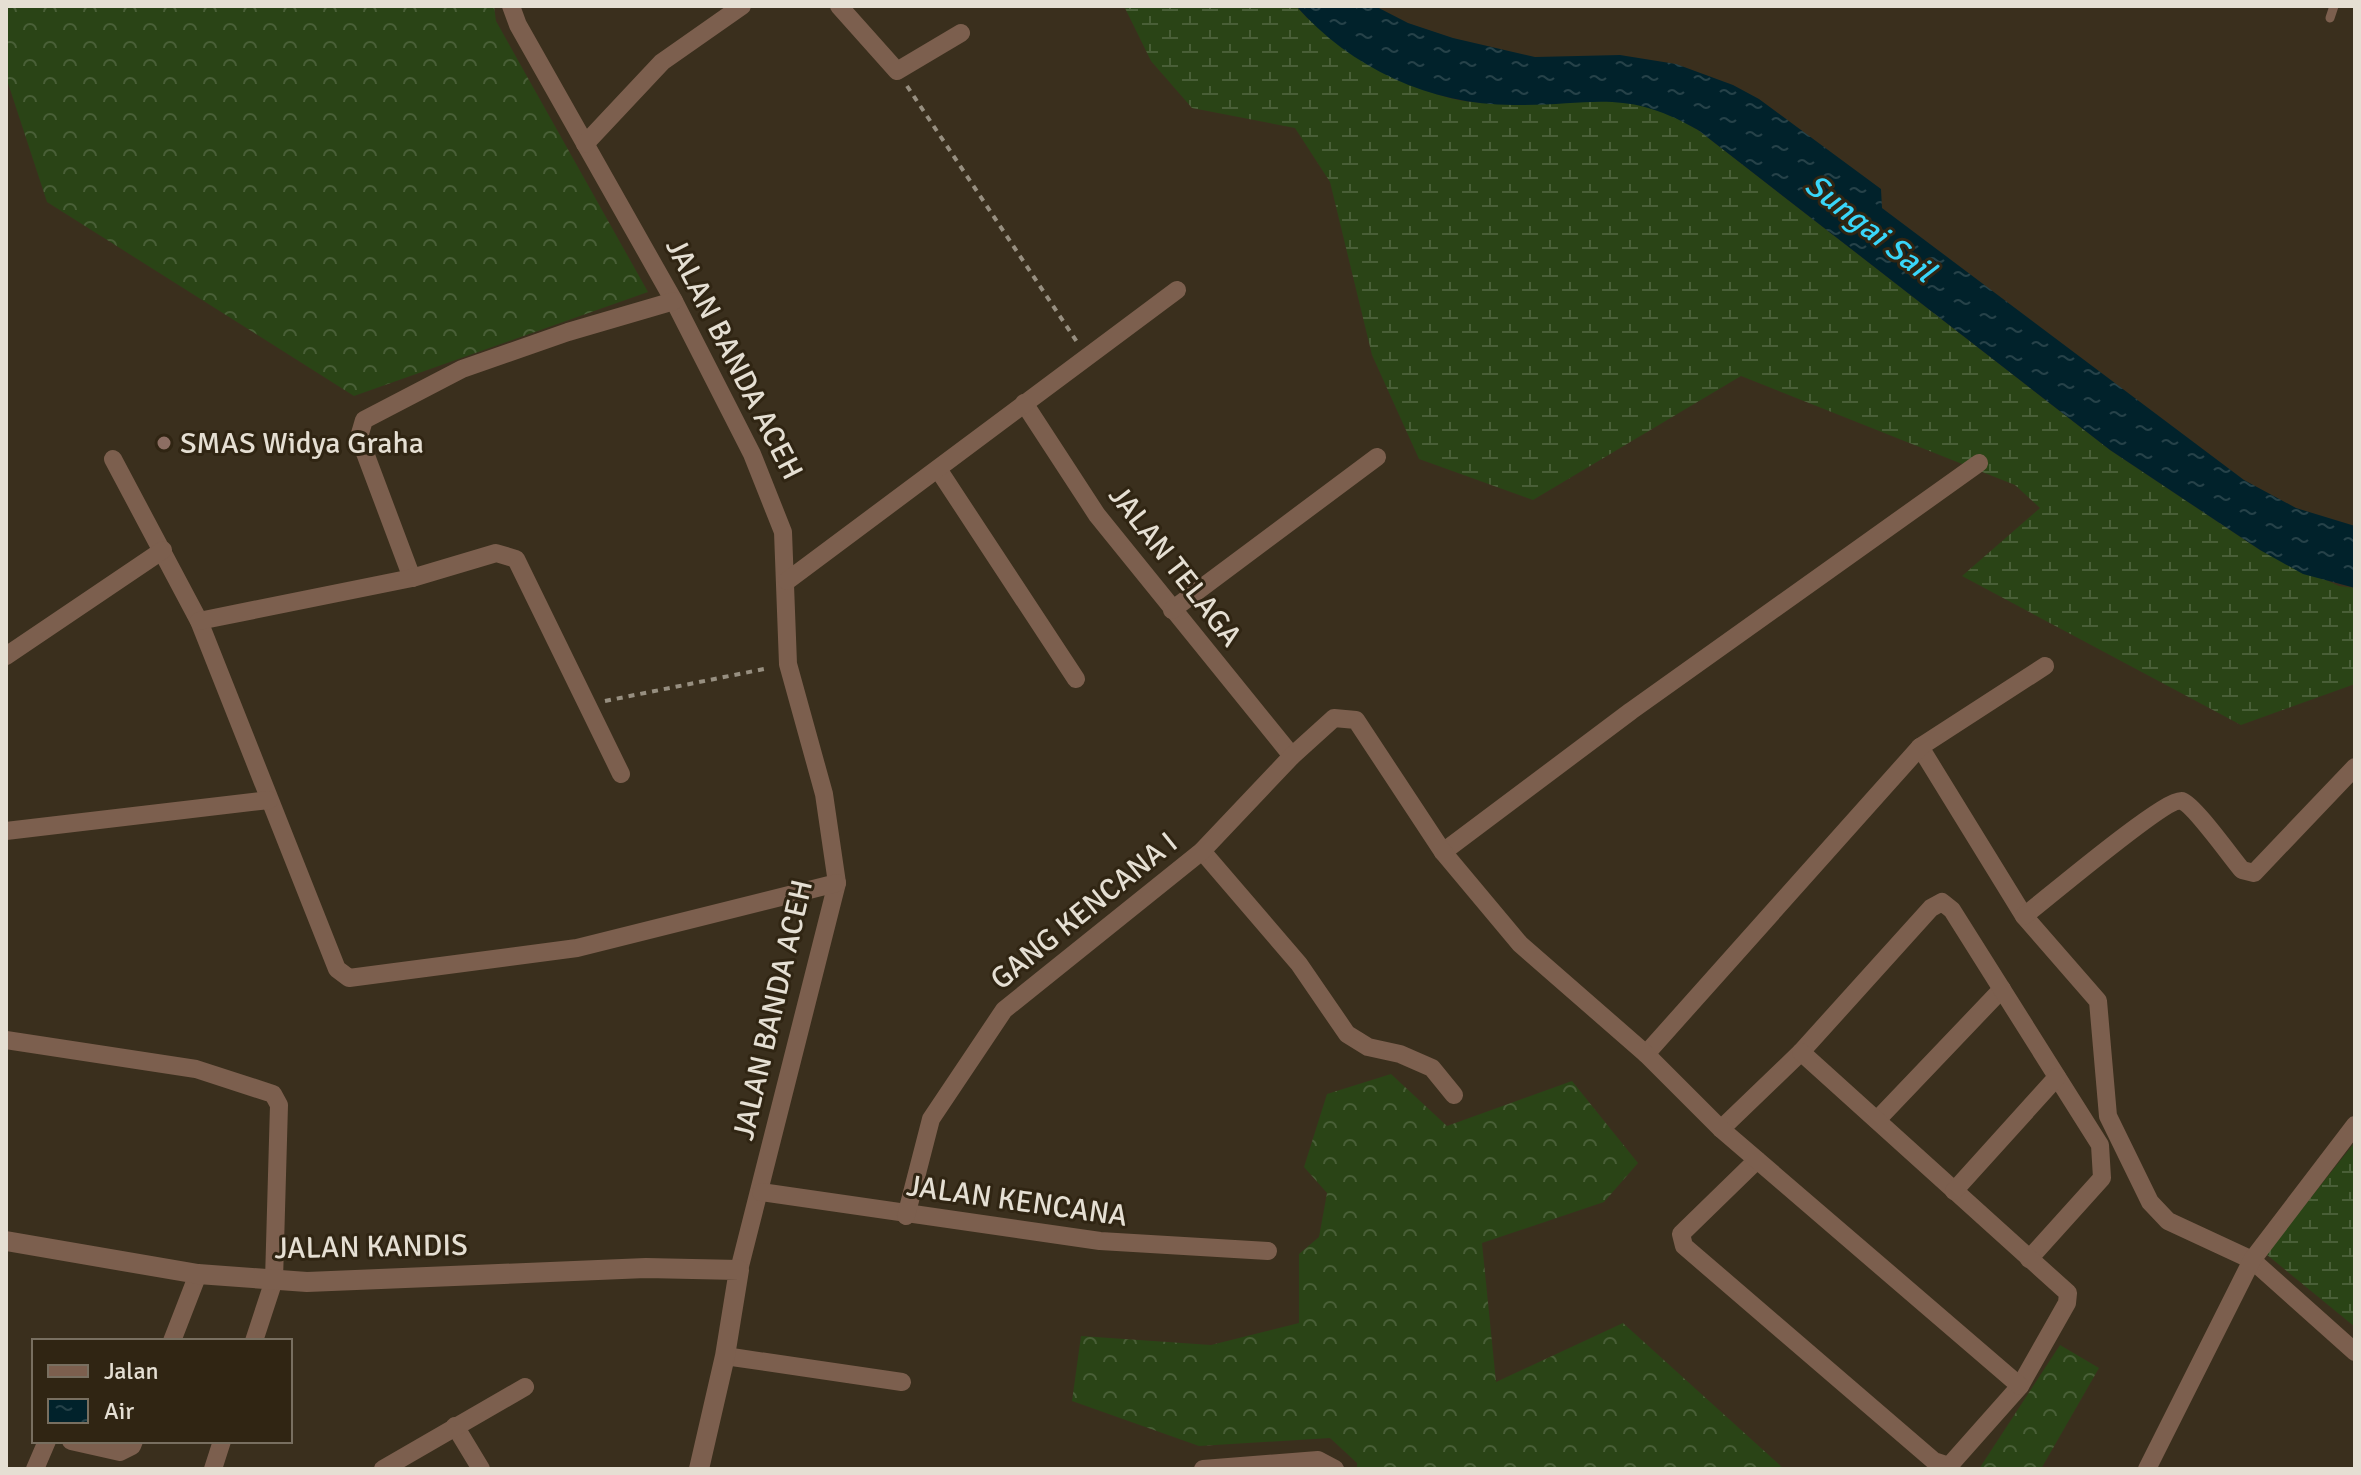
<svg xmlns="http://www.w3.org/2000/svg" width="2361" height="1475" viewBox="0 0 2361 1475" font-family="Signika,sans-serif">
<defs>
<pattern id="forest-crowns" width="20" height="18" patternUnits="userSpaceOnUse" patternTransform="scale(2)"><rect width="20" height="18" fill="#2a4416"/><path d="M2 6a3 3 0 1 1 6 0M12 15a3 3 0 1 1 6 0" fill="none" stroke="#495f37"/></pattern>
<pattern id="wetland-marsh" width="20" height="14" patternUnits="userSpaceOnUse" patternTransform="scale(2)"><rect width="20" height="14" fill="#2a4416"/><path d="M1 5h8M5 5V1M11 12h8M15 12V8" fill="none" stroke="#495f37"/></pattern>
<pattern id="water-ripples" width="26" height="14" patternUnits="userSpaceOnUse" patternTransform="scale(2)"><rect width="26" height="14" fill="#01222b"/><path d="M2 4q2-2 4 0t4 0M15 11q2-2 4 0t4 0" fill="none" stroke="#264249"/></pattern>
</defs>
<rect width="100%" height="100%" fill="#3a2f1d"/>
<!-- forest -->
<g fill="url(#forest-crowns)">
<path d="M6,6h488l2,15 152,271 -294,104 -307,-194 -41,-125z"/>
<path d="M1391,1074l56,52 125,-45 66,82 -34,39 -122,41 14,139 127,-59 161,146h-427v-6l-27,-25 -131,8 -127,-45 9,-65 130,9 88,-22v-69l20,-17 8,-44 -23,-26 23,-73z"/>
<path d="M2060,1345l39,23 -58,101h-62z"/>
</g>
<!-- wetland -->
<g fill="url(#wetland-marsh)">
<path d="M1124,6h172l11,12c46,28 97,71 151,82 61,11 127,-10 184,4 21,5 37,15 56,26l412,320 150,100 79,36 16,2v96l-114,41 -279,-149 78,-68 -25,-23 -274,-109 -208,124 -114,-41 -47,-104 -42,-173 -35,-54 -103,-20 -41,-47z"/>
<path d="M2355,1142v185l-89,-73z"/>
</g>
<!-- water -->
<path fill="url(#water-ripples)" d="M1296,6h79l33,17 45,15 82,19 85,-2 56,9 57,21 26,14 122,90 1,19 362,272 52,28 59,18v62l-52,-14 -43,-24 -150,-100 -412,-320c-74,-43 -106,-24 -185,-25 -83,0 -162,-37 -217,-99z"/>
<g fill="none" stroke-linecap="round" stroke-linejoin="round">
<!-- path -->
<g stroke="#978f80" stroke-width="4" stroke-dasharray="6 6" stroke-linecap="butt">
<path d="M907,86l170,256"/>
<path d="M605,701l164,-33"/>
</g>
<!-- service -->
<path stroke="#7c5f4e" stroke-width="9" d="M2330,18l4,-12"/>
<!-- minor -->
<g stroke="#7c5f4e" stroke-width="18">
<path d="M511,6l7,19 156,276 78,153 31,78 5,132 36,130 13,89 -98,387"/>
<path d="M839,6l58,65 64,-38"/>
<path d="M585,144l77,-82 80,-56"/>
<path d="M1024,403l73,112 195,241"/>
<path d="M113,459l86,162 138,348 12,9 228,-30 260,-65"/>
<path d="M938,469l138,210"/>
<path d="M412,578l-53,-141 5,-17 98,-51 106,-37 106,-31"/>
<path d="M787,581l390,-291"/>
<path d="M1172,610l205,-153"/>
<path d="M199,621l213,-43 84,-25 20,6 105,215"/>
<path d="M6,656l157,-106"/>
<path d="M1920,747l104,169 74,85 10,115 42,86 18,19 84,39 103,92"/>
<path d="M6,831l263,-31"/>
<path d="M1202,851l97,113 48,70 21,13 32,7 32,14 22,27"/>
<path d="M1443,852l188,-141 348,-248"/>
<path d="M2024,916c21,-16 142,-119 158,-115 12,4 49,56 60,69l12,3 101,-106"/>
<path d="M6,1040l190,29 77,25 6,11 -5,175 -20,61"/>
<path d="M1646,1054l274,-307 125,-81"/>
<path d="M1877,1120l125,-131"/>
<path d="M1721,1129l80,-77 130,-144 11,-6 10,8 148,235 2,33 -73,81"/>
<path d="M1757,1160l-76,74 3,12 250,215 15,5 71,-80 47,-83 1,-10 -267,-241"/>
<path d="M1954,1191l103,-114"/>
<path d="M761,1192l339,49 168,10"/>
<path d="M906,1216l25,-97 73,-109 198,-159 90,-95 42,-38 22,2 87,132 77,92 126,110 75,75 299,257"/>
<path d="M172,1341l26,-67"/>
<path d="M725,1356l177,26"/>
<path d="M455,1426l26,43"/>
<path d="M71,1441l49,11 12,-6 2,-5"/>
<path d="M35,1469l12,-28"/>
<path d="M213,1469l9,-28"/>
<path d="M383,1469l142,-82"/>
<path d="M1203,1469l115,-9 17,9"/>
<path d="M2147,1469l105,-209 103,-135"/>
</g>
<!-- tertiary -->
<path stroke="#7c5f4e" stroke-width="20" d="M6,1241l192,33 109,8 339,-14 93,2 -14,86 -26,113"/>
</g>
<!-- markers -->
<circle fill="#8d6e63" stroke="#302513" stroke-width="3" cx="164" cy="443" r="8"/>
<g text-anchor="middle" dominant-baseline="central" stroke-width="6" stroke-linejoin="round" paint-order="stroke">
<!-- street labels -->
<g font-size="30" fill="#e5dfd3" stroke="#302513">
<text transform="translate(734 359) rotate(63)">JALAN BANDA ACEH</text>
<text transform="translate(1175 566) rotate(52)">JALAN TELAGA</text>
<text transform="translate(1084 911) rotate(-39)">GANG KENCANA I</text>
<text transform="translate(773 1010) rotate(-77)">JALAN BANDA ACEH</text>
<text transform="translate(1017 1201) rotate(8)">JALAN KENCANA</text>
<text transform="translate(371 1247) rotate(-1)">JALAN KANDIS</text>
</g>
<!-- poi labels -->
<g font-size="30" fill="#e5dfd3" stroke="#302513" text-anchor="start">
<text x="180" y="443">SMAS Widya Graha</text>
</g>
<!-- water labels -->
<g font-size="32" font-style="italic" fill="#39d6f9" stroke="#302513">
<text transform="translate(1870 228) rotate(38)">Sungai Sail</text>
</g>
</g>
<!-- border -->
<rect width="2361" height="1475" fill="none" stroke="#e5dfd3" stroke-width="16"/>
<!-- legend -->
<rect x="32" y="1339" width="260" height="104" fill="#302513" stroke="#786f60" stroke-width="2"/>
<rect x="48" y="1365" width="40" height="12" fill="#7c5f4e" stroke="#786f60" stroke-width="2"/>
<text x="104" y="1379" font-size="24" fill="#e5dfd3">Jalan</text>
<rect x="48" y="1399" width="40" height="24" fill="url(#water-ripples)" stroke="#786f60" stroke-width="2"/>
<text x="104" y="1419" font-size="24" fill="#e5dfd3">Air</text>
</svg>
